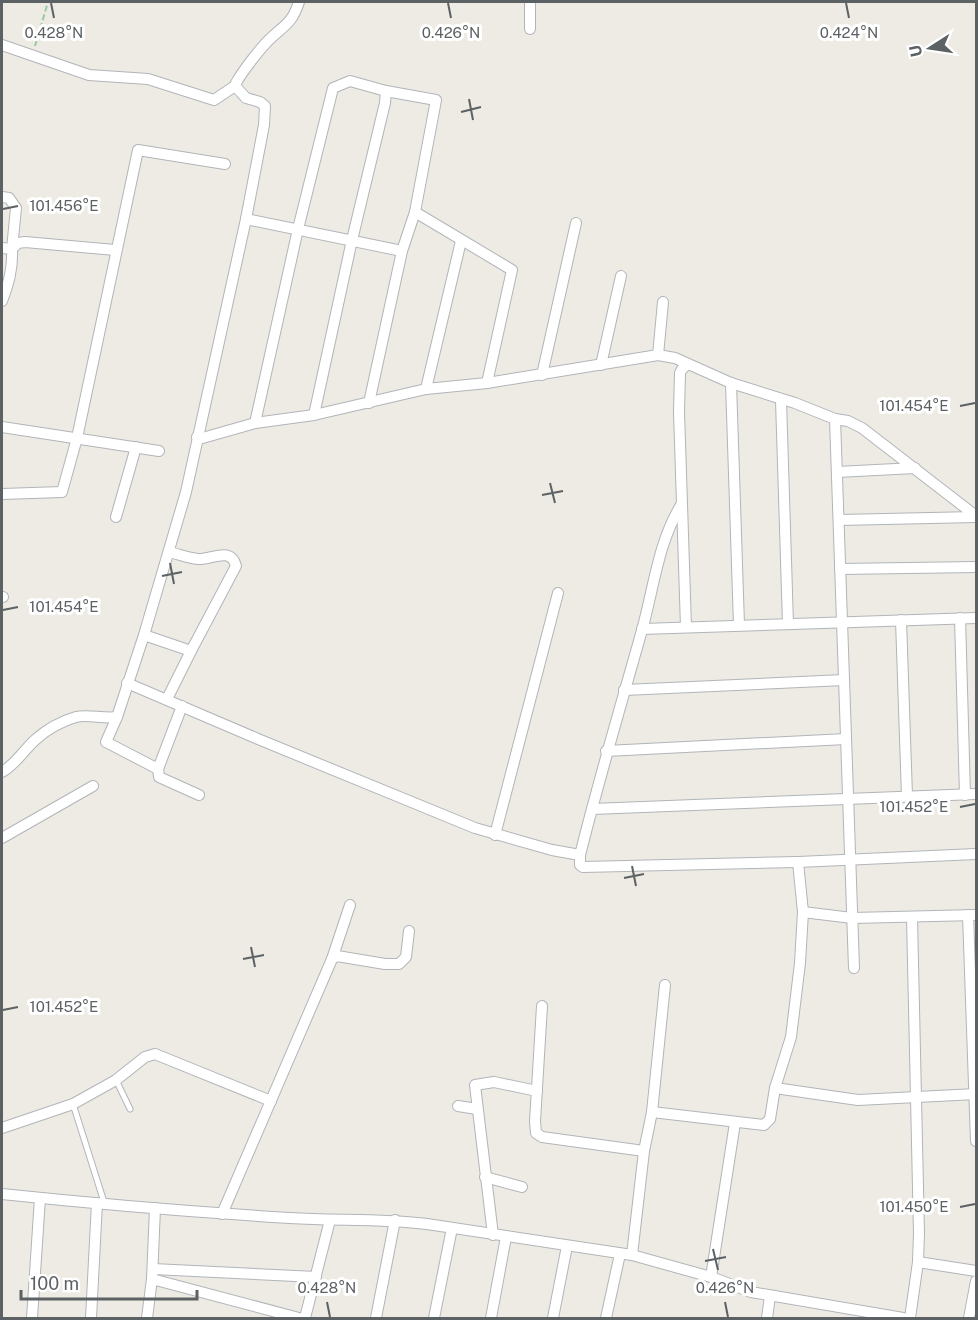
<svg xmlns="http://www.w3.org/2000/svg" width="978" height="1320" viewBox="0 0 978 1320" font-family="'Public Sans',sans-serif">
<rect width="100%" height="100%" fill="#eeebe4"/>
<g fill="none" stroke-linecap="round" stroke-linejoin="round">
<!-- lane casing -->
<g stroke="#b1b5b9" stroke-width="7">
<g id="lane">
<path d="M116,1080l14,29"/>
<path d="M73,1104l31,98"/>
</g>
</g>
<!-- street casing -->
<g stroke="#b1b5b9" stroke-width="12">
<g id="street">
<path d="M530,2v27"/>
<path d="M2,45l87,30 59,4 66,21 21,-14"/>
<path d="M2,197l7,1 7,10 -4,41 6,-6 7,-1 90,8"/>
<path d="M415,212l97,58 -25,113"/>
<path d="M246,219l156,32"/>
<path d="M2,248l10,1c1,19 -3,35 -10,52"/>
<path d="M658,355l5,-53"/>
<path d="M601,365l20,-89"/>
<path d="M542,375l34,-152"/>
<path d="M731,383l8,242"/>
<path d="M426,389l35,-148"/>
<path d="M781,400l7,224"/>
<path d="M314,415l38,-175 33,-137 1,-12"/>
<path d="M835,419l19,549"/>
<path d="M255,423l43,-194 35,-141 17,-7 36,10 50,9 -21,112 -13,39 -33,152"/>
<path d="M2,427l157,24"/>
<path d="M197,437l2,2 56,-16 59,-8 112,-26 61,-6 171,-28 17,3 56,25 64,20 40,16 13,2 14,7 114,88"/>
<path d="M837,472l78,-4"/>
<path d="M2,494l60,-2 15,-54 61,-288 87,14"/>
<path d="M681,505c-23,38 -27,82 -39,125 -21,75 -43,149 -62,225v10l3,2 215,-5 178,-8"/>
<path d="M116,517l20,-70"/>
<path d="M839,520l137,-3"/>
<path d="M169,552c9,2 19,6 29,7 13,1 33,-13 38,7l-45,85"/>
<path d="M840,569l136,-2"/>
<path d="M2,597h1"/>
<path d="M960,618l5,177"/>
<path d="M901,620l6,176"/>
<path d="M686,627l-7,-215 1,-39 2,-4 6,-5"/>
<path d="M642,629l334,-11"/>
<path d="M144,635l47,16 -24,48"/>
<path d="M127,683l131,56 217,89 77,22 28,5"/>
<path d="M624,690l220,-10"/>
<path d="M182,706l-24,63 -52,-27 11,-25 27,-82 42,-143 60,-273 18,-94 1,-19 -5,-4 -14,-4 -11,-12 1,-3c6,-11 25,-36 35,-45 15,-14 21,-15 28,-36"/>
<path d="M606,751l240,-12"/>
<path d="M158,769l1,8 40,18"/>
<path d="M2,772c14,-8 21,-21 33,-32 11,-10 27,-19 41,-23 11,-3 28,2 41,0"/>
<path d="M592,809l384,-15"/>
<path d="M495,835l63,-242"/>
<path d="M2,838l91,-52"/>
<path d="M803,912l49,6 124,-3"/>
<path d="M968,915l8,226"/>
<path d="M332,959l18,-54"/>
<path d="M542,1006l-7,115 1,12 6,4 102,14"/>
<path d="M775,1088l83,12 118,-6"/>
<path d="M458,1106l19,3"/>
<path d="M652,1112l112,13 6,-6 5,-31 16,-51 9,-74 3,-51 -5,-50"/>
<path d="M2,1128l71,-24 43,-24 29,-23 10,-3 116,47"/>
<path d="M485,1177l37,10"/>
<path d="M2,1194c95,10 191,18 288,24 46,3 91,0 137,6l205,31 79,22 40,15 152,26"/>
<path d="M222,1214l110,-255 5,-3 48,8h14l7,-7 3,-26"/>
<path d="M493,1235l-18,-150 19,-3 43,9"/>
<path d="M632,1255l12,-104 8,-39 13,-127"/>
<path d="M918,1262l58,9"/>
<path d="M153,1269l163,8"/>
<path d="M711,1277l24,-154"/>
<path d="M152,1279l147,39"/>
<path d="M32,1318l8,-120"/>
<path d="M91,1318l6,-115"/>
<path d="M147,1318l5,-39 3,-71"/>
<path d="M305,1318l25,-98"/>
<path d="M376,1318l19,-98"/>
<path d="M434,1318l18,-90"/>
<path d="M491,1318l15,-81"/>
<path d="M553,1318l14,-72"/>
<path d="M606,1318l14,-64"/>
<path d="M767,1318l3,-22"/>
<path d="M910,1318l8,-56 1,-29 -7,-316"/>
<path d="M969,1318l7,-37"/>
</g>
</g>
<!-- path -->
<path stroke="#9bcaa2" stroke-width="2" stroke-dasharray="6 3" stroke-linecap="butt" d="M35,46l13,-44"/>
<!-- lane -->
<use href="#lane" stroke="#fff" stroke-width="5"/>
<!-- street -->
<use href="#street" stroke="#fff" stroke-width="10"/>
</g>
<!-- ticks -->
<path fill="none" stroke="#5c6164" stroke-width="2" d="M51,3l3,15M448,3l3,15M846,3l3,15M469,99l4,21M461,112l20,-5M3,209l15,-3M960,406l15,-3M550,483l5,20M542,495l21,-4M170,563l4,21M162,576l20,-4M3,610l15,-3M960,807l15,-3M632,866l4,20M624,878l20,-4M251,947l4,20M243,959l21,-4M3,1010l15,-3M960,1207l15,-3M713,1249l5,21M705,1261l21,-4M327,1302l3,15M725,1302l3,15"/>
<g font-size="15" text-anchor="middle" fill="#5c6164" stroke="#fff" stroke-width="6" stroke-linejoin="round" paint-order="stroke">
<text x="54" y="38">0.428°N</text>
<text x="451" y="38">0.426°N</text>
<text x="849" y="38">0.424°N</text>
<text x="64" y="211">101.456°E</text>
<text x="914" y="411">101.454°E</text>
<text x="64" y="612">101.454°E</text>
<text x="914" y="812">101.452°E</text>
<text x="64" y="1012">101.452°E</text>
<text x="914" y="1212">101.450°E</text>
<text x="327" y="1293">0.428°N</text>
<text x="725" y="1293">0.426°N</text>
</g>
<!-- border -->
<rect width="978" height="1320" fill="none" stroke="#5c6164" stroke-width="6"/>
<!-- north arrow -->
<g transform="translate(930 48) rotate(258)" stroke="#ffffff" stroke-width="4.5" paint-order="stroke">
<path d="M0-4.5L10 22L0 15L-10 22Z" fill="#5c6164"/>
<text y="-9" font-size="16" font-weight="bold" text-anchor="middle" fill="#5c6164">U</text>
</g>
<!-- scale -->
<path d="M21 1290v9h176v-9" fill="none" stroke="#5c6164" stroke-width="3"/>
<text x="30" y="1290" font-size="18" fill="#5c6164" stroke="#ffffff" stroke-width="4.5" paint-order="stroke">100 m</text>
</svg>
